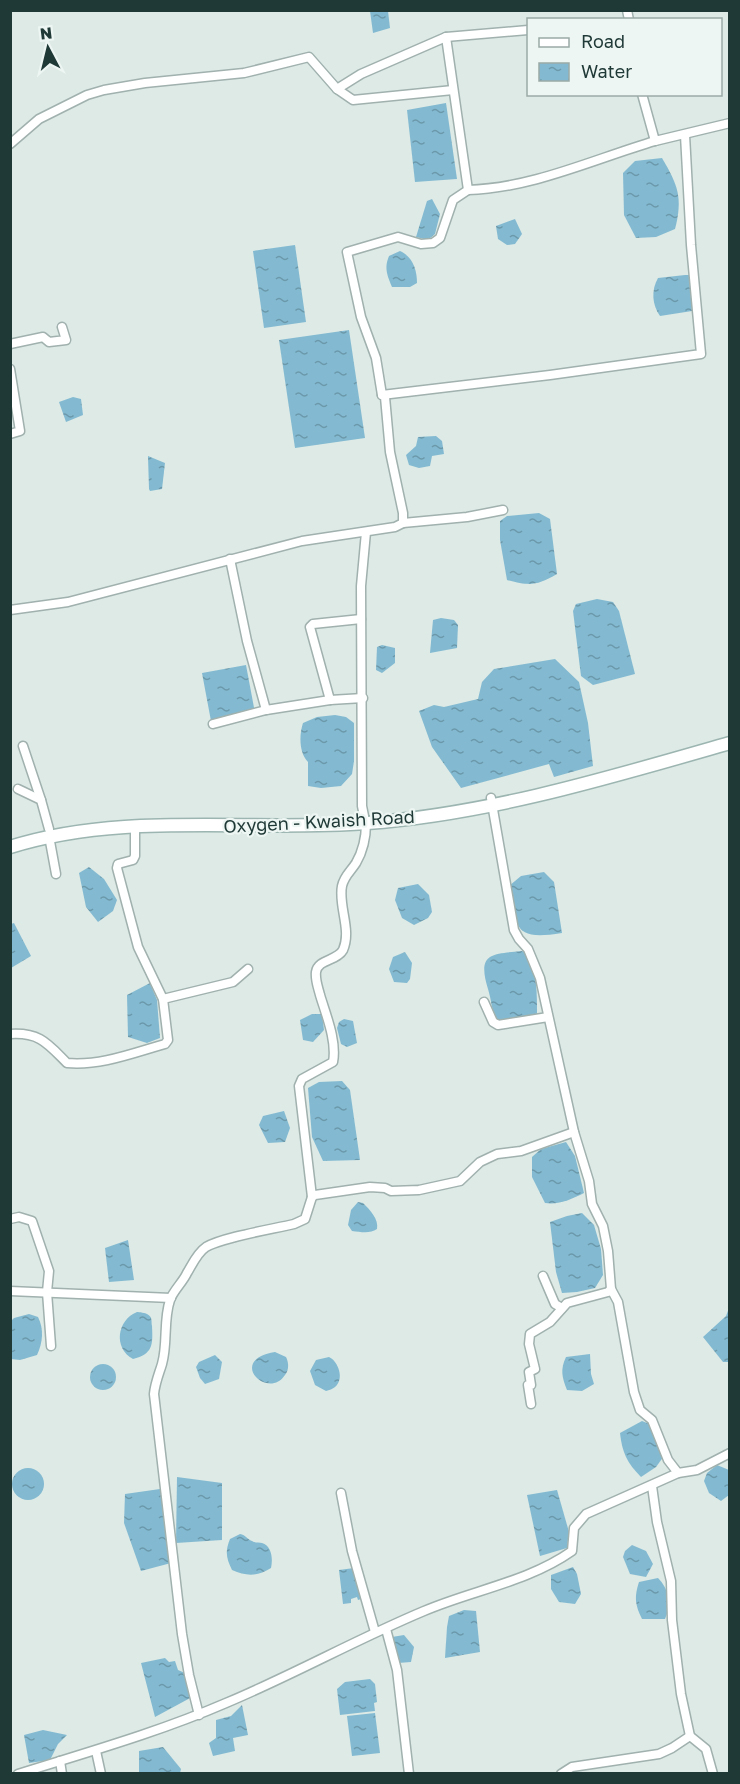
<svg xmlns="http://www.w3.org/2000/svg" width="740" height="1784" viewBox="0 0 740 1784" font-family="'Golos Text',sans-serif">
<defs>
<pattern id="water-ripples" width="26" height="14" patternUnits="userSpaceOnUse" patternTransform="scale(1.5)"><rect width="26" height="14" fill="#83bad1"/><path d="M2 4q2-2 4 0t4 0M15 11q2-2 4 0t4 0" fill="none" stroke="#6b98aa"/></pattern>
</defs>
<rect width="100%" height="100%" fill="#ddeae6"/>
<!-- water -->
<g fill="url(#water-ripples)">
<path d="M370,11h18l2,17 -17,5z"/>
<path d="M446,103l11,76 -42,3 -8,-72z"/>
<path d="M662,158c16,27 21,40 13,71l-19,8 -20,1 -12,-23 -1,-42 12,-12z"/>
<path d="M432,199l8,15 -5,20 -7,6 -12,-3 11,-36z"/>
<path d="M515,219l7,15 -7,10 -8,1 -9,-6 -2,-13z"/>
<path d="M295,245l11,77 -42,6 -11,-77z"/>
<path d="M400,251c13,6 17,19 17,32l-7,4h-18c-5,-12 -8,-19 -3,-31z"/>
<path d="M685,275h4l3,36 -32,5c-8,-11 -9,-26 -2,-38z"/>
<path d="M349,330l16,108 -70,10 -16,-108z"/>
<path d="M73,397l8,2 2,16 -17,7 -7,-20z"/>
<path d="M436,436l6,5 2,13 -12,2 -2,10 -11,2 -10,-3 -3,-10 10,-9 2,-9z"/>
<path d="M148,456l17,7 -3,26 -12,2 -1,-2z"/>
<path d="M539,513l11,6 7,55c-21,12 -27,12 -50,6l-7,-40v-19l7,-5z"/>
<path d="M597,599l16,3 6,9 16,63 -42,11 -12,-9 -8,-65 3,-7z"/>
<path d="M441,618l13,2 4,5 -1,23 -27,5 3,-33z"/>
<path d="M382,645l13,3v15l-13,10 -6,-3 1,-23z"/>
<path d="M555,659l24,23 9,41 5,43 -39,11 -5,-13 -88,24 -29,-41 -13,-36 15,-6 10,2 34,-8 4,-17 12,-13z"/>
<path d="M246,665l9,48 -44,8 -9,-48z"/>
<path d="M335,715l11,2 8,6v38l-2,13 -11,12 -20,2 -13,-2v-24c-9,-9 -9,-27 -5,-39l14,-6z"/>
<path d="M89,867l15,12 13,21 -4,11 -15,11 -12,-15 -7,-34z"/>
<path d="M544,872l10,10 8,51c-49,8 -45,-5 -53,-47l12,-10z"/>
<path d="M418,884l11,11 3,17 -4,6 -14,7 -12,-7 -7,-18 3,-12z"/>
<path d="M14,923l17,33 -20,12v-44z"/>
<path d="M522,951l7,3c8,21 8,39 8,61l-40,7c-6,-13 -5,-20 -9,-33 -11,-36 3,-35 34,-38z"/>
<path d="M405,952l7,11 -2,16 -3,4 -13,-1 -5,-13 4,-12z"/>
<path d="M150,983l7,17 3,38 -13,5 -19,-6 -1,-42z"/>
<path d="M312,1014h10l2,16 -11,12 -10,-2 -3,-20z"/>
<path d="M344,1019l9,2 4,22 -10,4 -6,-3 -4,-16 2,-6z"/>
<path d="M342,1081l8,9 10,70 -37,1 -11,-24 -4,-49 11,-6z"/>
<path d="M284,1111l6,17 -5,14 -17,1 -9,-18 4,-9z"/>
<path d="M566,1142l9,14 9,37c-12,6 -25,12 -39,10l-13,-26v-20l9,-8z"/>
<path d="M358,1202l5,1c7,7 16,16 14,26 -7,5 -16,3 -25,2l-4,-6 3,-15z"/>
<path d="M582,1213l12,12 7,24 2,26 -8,13 -18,4 -15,1 -6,-21 -6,-50 17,-6z"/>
<path d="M128,1240l6,40 -25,2 -4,-34z"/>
<path d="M729,1308v54h-6l-20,-25 23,-21z"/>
<path d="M137,1312c2,0 9,1 10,2 6,3 4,7 5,12 1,19 1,28 -19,33 -20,-11 -16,-39 4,-47z"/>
<path d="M29,1314l9,3c6,12 5,25 -1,38l-17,5 -9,-1v-38l3,-3z"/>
<path d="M275,1352l11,5c3,6 3,13 -1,18 -17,26 -59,-15 -10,-23z"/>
<path d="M590,1354l1,20 3,10 -12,7 -15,-1c-5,-13 -7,-20 -1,-33z"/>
<path d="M215,1355l7,7 -3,17 -14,5 -5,-6 -4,-11 3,-5z"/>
<path d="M329,1357c9,4 16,22 6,30 -2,2 -6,3 -9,4l-11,-6 -5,-14 6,-11z"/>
<circle cx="103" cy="1377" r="13"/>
<path d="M642,1421l10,4 12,31 -8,11 -15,10c-14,-14 -19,-25 -21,-44z"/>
<path d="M717,1465l12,5v25l-8,6 -12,-8 -5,-12 3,-8z"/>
<circle cx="28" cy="1484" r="16"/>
<path d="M177,1477l45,6v57l-46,3z"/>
<path d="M160,1489l11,74 -30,8 -17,-48 1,-29z"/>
<path d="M557,1490l12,42 -2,16 -27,8 -13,-61z"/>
<path d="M240,1534c6,1 7,5 12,7 3,2 7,1 10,2 10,3 11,16 9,25 -14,9 -25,8 -39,2 -6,-12 -7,-19 -2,-31z"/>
<path d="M632,1545l14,6 7,13 -7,13 -16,-3 -7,-17 2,-6z"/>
<path d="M573,1567l4,7 4,20 -6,10 -16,-2 -8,-13v-14z"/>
<path d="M354,1568l7,31 -3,1 -1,-3 -6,2v4l-8,1 -4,-34z"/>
<path d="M658,1578c11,11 14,26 7,41h-23c-7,-14 -8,-22 -3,-37z"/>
<path d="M464,1610l12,1 4,41 -35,6 2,-31 2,-11z"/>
<path d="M404,1635l10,12 -3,15 -13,1 -6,-26z"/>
<path d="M165,1658l4,4 6,-1 3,9 7,3 7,24 -37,20 -14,-54z"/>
<path d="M370,1679l5,5 2,18 -3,1 1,8 -35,4 -3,-26 8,-7z"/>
<path d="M242,1705l6,30 -15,3 2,13 -22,5 -4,-13 7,-5v-18l15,-4z"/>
<path d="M375,1713l5,40 -28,3 -5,-40z"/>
<path d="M43,1730l24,5 -9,9 -8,16 -21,3 -5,-28z"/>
<path d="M163,1747l18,22 -1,4h-41v-22z"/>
</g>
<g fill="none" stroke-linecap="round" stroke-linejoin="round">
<!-- street casing -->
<g stroke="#a0b1ae" stroke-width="11">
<g id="street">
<path d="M627,10l2,10"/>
<path d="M337,89l16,11 100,-10"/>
<path d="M642,94l13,47 75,-18"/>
<path d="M10,144l29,-25 48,-24 17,-5 41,-7 99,-10 65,-16 28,32 24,-15 85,-37 82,-7"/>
<path d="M468,190c65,-2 126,-31 187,-49"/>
<path d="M10,344l33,-7 6,5 17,-2 -4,-13"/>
<path d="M10,369l10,62 -10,3"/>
<path d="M382,395l168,-20 151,-21 -10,-109 -6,-110"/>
<path d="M403,523l64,-6 36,-7"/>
<path d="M230,559l17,82 19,69 64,-10 -20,-73 3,-3 48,-5"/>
<path d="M10,610l58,-8 234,-61 93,-14 8,-4v-10l-13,-61 -5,-55 -3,-2 -6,-37 -15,-41 -14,-65 51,-15 23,7 12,-1 7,-5 13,-38 15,-10 -22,-153"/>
<path d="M330,700l33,-2"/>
<path d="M213,724l53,-14"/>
<path d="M23,746l18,54"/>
<path d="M18,789l23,11 8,29"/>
<path d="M491,798l23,132 5,9 9,10 12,29 34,154 15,49 3,23 11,22 5,25 3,38 7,13 16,90 6,18 12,10 16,40 10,13 19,-3 33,-17"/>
<path d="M364,816l-2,-10 -1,-220 5,-54"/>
<path d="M49,836l7,38"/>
<path d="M163,999l70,-17 15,-13"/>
<path d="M484,1002l9,20 5,3 50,-8"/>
<path d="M10,1034c30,-2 38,10 57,29 34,3 66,-10 98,-19l3,-4 -5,-41 -25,-52 -21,-79 1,-4 15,-4 2,-4v-29"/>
<path d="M312,1197l-13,-111 3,-7 31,-17c4,-21 -7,-47 -13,-67 -2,-8 -5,-15 -4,-23 2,-13 21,-11 27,-22 9,-20 -5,-44 -1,-64 2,-10 9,-15 14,-23 7,-12 10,-26 10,-40"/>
<path d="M10,1219l9,-2 13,4 17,50 -2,21 4,54"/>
<path d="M543,1276l12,28 7,4"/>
<path d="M10,1291l161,7"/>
<path d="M531,1404l-3,-19h3l-2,-13 6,-3 -6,-25 1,-10 20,-12 17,-19 41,-11 3,-3"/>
<path d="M652,1486l5,36 14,59 1,39 9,74 9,42 16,13 7,25"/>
<path d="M341,1493l11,58 23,81"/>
<path d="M386,1629l11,41 12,104"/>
<path d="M199,1715l-10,-40 -7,-41 -28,-240c1,-11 5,-20 8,-30 6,-21 1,-43 8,-64 3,-9 13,-18 17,-27 5,-8 10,-20 19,-26 17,-10 67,-18 88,-23l11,-5 7,-22 3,-2 55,-8 15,1 6,3 28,-1 41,-9 20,-19 17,-8 24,-3 53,-19"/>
<path d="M96,1751l5,23"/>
<path d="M60,1761l2,13"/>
<path d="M18,1774c70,-22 141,-42 208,-71 67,-28 131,-64 198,-92 49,-21 104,-29 148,-60l2,-23 12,-14 92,-41"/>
<path d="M561,1774l11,-7 87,-13 13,-6 18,-12"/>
</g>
</g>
<!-- secondary casing -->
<g stroke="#9cb5b0" stroke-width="15">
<path id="secondary" d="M10,847c113,-36 240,-15 357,-24 123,-9 244,-46 363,-80"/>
</g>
<!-- street -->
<use href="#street" stroke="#fff" stroke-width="8"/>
<!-- secondary -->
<use href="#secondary" stroke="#fff" stroke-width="12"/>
</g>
<g text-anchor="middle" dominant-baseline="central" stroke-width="4.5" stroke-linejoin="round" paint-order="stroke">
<!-- street labels -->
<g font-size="18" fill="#1f3936" stroke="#eef6f3">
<text transform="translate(319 821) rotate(-3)">Oxygen - Kwaish Road</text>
</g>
</g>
<!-- border -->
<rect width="740" height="1784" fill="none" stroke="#1f3936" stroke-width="24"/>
<!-- legend -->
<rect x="527" y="18" width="195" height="78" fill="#eef6f3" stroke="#9baaa7" stroke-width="1.5"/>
<rect x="539" y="38" width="30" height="9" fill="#ffffff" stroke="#9baaa7" stroke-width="1.5"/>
<text x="581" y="48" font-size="18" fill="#1f3936">Road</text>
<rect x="539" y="63" width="30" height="18" fill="url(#water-ripples)" stroke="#9baaa7" stroke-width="1.5"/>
<text x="581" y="78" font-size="18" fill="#1f3936">Water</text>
<!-- north arrow -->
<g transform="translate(48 48) rotate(353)" stroke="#eef6f3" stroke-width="4.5" paint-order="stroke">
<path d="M0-4.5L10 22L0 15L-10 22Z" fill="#1f3936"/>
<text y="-9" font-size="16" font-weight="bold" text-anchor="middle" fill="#1f3936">N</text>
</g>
</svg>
